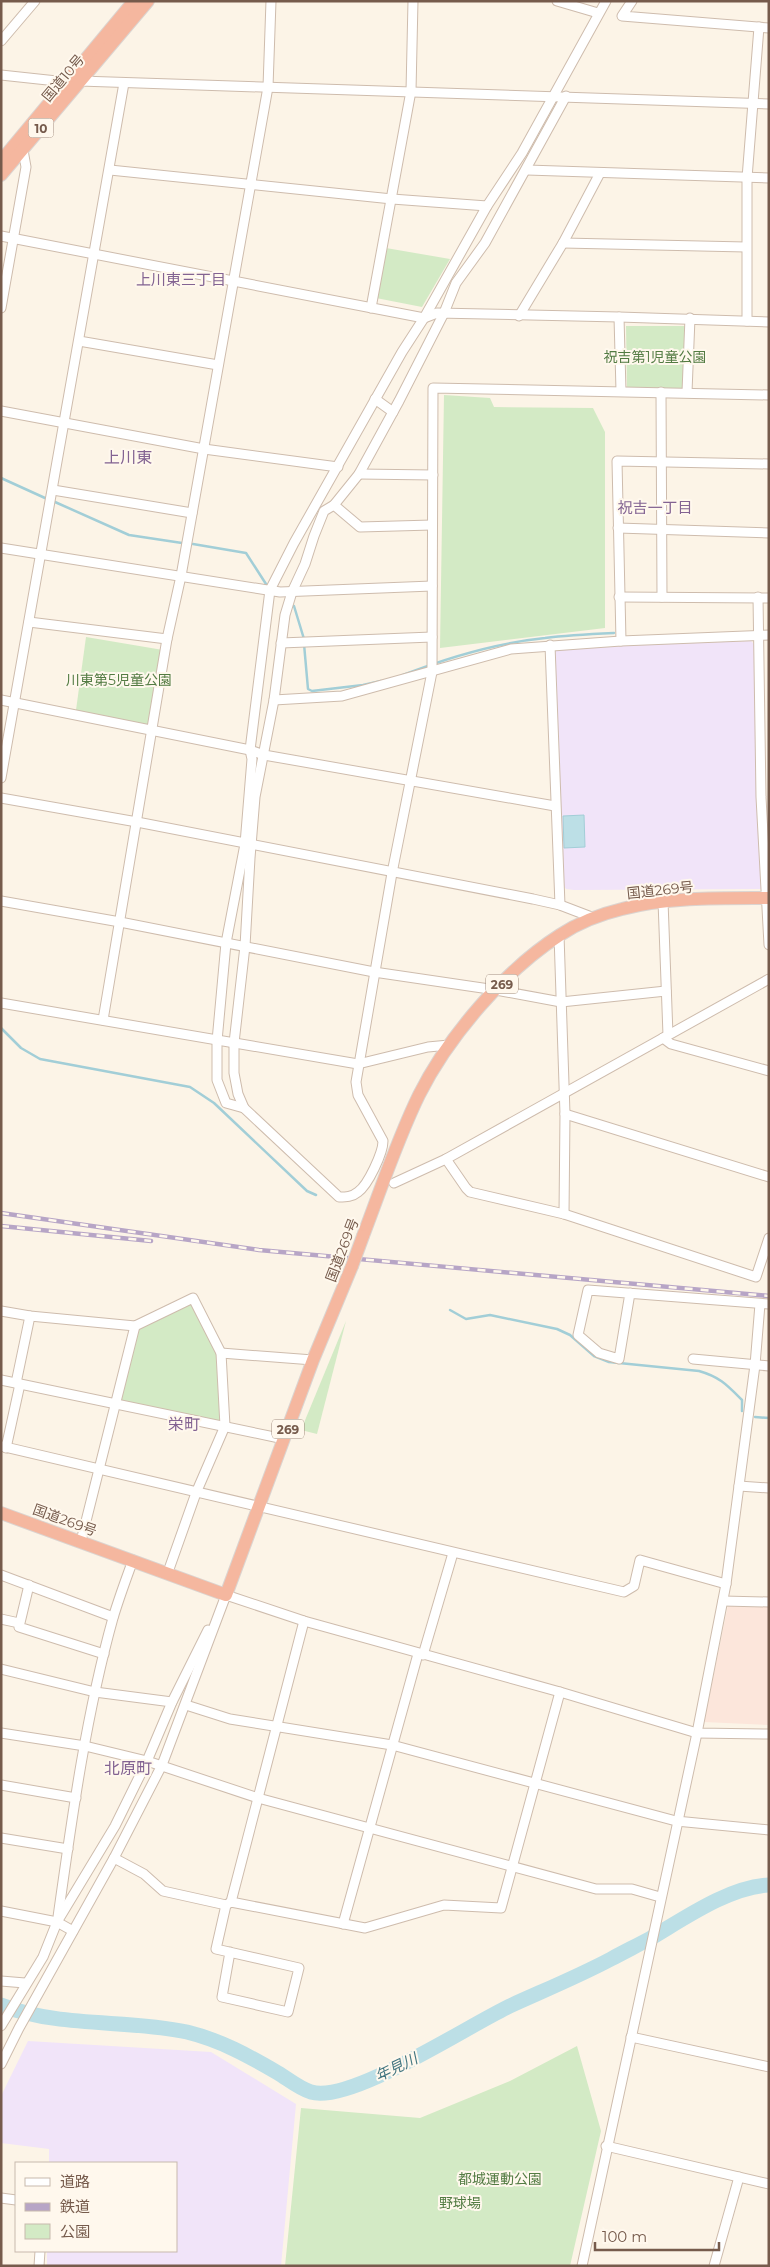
<svg xmlns="http://www.w3.org/2000/svg" width="770" height="2267" viewBox="0 0 770 2267" font-family="Montserrat,'Noto Sans JP',sans-serif">
<rect width="100%" height="100%" fill="#fcf4e7"/>
<!-- commercial -->
<path fill="#fce6db" d="M728,1605l41,1 -1,119 -64,-3z"/>
<!-- education -->
<g fill="#f1e4f9">
<path d="M751,641l3,3 7,245 -187,1 -8,-1 -5,-7 -7,-234z"/>
<path d="M28,2041l183,11 85,52 -15,162h-234v-15h129v-88h-127v-14l-48,-6v-47z"/>
</g>
<!-- green -->
<g fill="#d3eac5">
<path d="M386,248l64,11 -28,48 -46,-9z"/>
<path d="M626,326h60l-3,64 -56,-3z"/>
<path d="M444,395l46,3 4,9 99,1 12,24v196l-165,20z"/>
<path d="M86,637l77,13 -14,75 -73,-15z"/>
<path d="M193,1298l28,55 4,73 -110,-23 20,-77z"/>
<path d="M346,1321l-29,113 -16,-4z"/>
<path d="M577,2046l24,85 -31,135h-285l16,-158 119,10 90,-37z"/>
</g>
<!-- water -->
<path fill="#bcdfe6" stroke="#a2ced7" d="M584,815l1,32 -21,1 -1,-32z"/>
<g fill="none" stroke-linecap="round" stroke-linejoin="round">
<!-- stream -->
<g stroke="#a2ced7" stroke-width="2.5">
<path d="M1,478l44,20"/>
<path d="M55,502l74,33 53,8"/>
<path d="M193,544l53,9 20,31"/>
<path d="M294,606l10,33"/>
<path d="M304,644l4,45 4,2 51,-6 18,-4"/>
<path d="M403,675c46,-18 93,-32 142,-37 23,-3 46,-4 69,-5"/>
<path d="M1,1028l20,20 19,11 150,28 24,16 93,88 9,4"/>
<path d="M450,1310l16,9 24,-4 67,14 13,6 24,21 15,6 90,9c21,6 28,14 43,29v11"/>
<path d="M755,1417l14,1"/>
</g>
<!-- river -->
<path stroke="#bcdfe6" stroke-width="15" d="M1,2005c59,23 125,14 186,27 33,8 62,24 91,41 10,6 22,16 33,19 40,12 159,-68 201,-87 33,-15 67,-29 99,-46 13,-7 27,-14 40,-21 34,-20 78,-51 118,-53"/>
<!-- minor casing -->
<g stroke="#cebcad" stroke-width="11">
<g id="minor">
<path d="M557,1l41,12"/>
<path d="M606,1l-84,152 -35,53 -63,112 -22,34 -108,191 -24,47 -20,160 2,9 -7,85 -19,99 -9,98v39l9,23 18,5 95,89c7,0 13,0 19,-5 10,-7 25,-39 25,-51l-25,-46 -2,-13 36,-209 40,-201 1,-284 336,7"/>
<path d="M632,1l-10,15 147,12"/>
<path d="M1,41l34,-40"/>
<path d="M1,75l65,7 14,-1 689,23"/>
<path d="M110,170l282,29 95,7"/>
<path d="M527,170l242,8"/>
<path d="M1,236l423,82 13,-5 182,4 150,5"/>
<path d="M563,243l183,4"/>
<path d="M1,308l25,-141 -3,-17 -3,-3"/>
<path d="M371,308l40,-217 2,-90"/>
<path d="M519,316l44,-73 37,-70"/>
<path d="M619,317l2,74"/>
<path d="M747,321v-143l12,-151"/>
<path d="M79,341l139,24"/>
<path d="M661,392l1,205"/>
<path d="M687,392l3,-74"/>
<path d="M375,399l18,13"/>
<path d="M1,411l203,38 134,18"/>
<path d="M359,474l74,1"/>
<path d="M53,490l139,23"/>
<path d="M334,505l26,22 72,-2"/>
<path d="M618,528l151,5"/>
<path d="M1,548l279,44 152,-6"/>
<path d="M619,597l150,1"/>
<path d="M758,597l3,200 8,148"/>
<path d="M29,622l138,17"/>
<path d="M621,641l-4,-180 152,3"/>
<path d="M281,643l151,-6"/>
<path d="M550,645l10,260"/>
<path d="M1,700l249,50 14,5 291,51"/>
<path d="M274,700l68,-4 169,-47 110,-8 148,-6"/>
<path d="M1,778l123,-695"/>
<path d="M1,798l136,24 396,77 27,6 34,13"/>
<path d="M1,901l119,21 254,50 122,18 65,12 105,-11"/>
<path d="M663,901l5,134"/>
<path d="M559,935l6,179 -1,100"/>
<path d="M1,1003l357,61 70,-17 21,-2"/>
<path d="M103,1020l64,-381 14,-63 87,-489 3,-86"/>
<path d="M663,1038l8,6 98,27"/>
<path d="M244,1108l-6,-14 -4,-21v-30l11,-97 5,-88 5,-61 19,-97 11,-85 7,-23 13,-28 9,-28 10,-25 10,-6 25,-31 40,-73 45,-88 12,-30 29,-40 81,-147"/>
<path d="M565,1114l204,63"/>
<path d="M446,1159l20,29 4,4 94,22 192,63 13,-39"/>
<path d="M394,1183l52,-24 323,-180"/>
<path d="M630,1293l-11,66 -20,-6 -21,-18 10,-45 181,14"/>
<path d="M1,1311l29,5 105,10 58,-28 28,55 4,73 -29,67 -28,79"/>
<path d="M221,1353l92,7"/>
<path d="M693,1359l76,7"/>
<path d="M1,1380l283,59"/>
<path d="M16,1383l14,-67"/>
<path d="M1,1446l623,146 10,-6 6,-26 86,24"/>
<path d="M6,1448l14,-64"/>
<path d="M739,1486l30,2"/>
<path d="M81,1541l54,-215"/>
<path d="M1,1575l112,42"/>
<path d="M29,1585l-10,42 85,27"/>
<path d="M226,1595l78,26 256,71 137,41 72,1"/>
<path d="M723,1601l46,1"/>
<path d="M1,1619l18,4"/>
<path d="M423,1655l30,-102"/>
<path d="M1,1669l94,23 77,10"/>
<path d="M186,1705l44,14 162,26 284,76 93,9"/>
<path d="M1,1733l84,13 62,15 111,37 338,91h36l28,8"/>
<path d="M1,1785l75,13"/>
<path d="M1,1838l67,11"/>
<path d="M114,1858l30,16 19,17 63,14 5,-3 134,26 79,-23 57,3 59,-216"/>
<path d="M231,1902l73,-281"/>
<path d="M226,1905l-10,44 83,19 -11,44 -66,-15 8,-45"/>
<path d="M1,1911l56,11 16,9"/>
<path d="M58,1917c14,-100 28,-202 55,-299 6,-20 13,-39 20,-58"/>
<path d="M343,1924l75,-270"/>
<path d="M1,1981l24,2"/>
<path d="M1,2026l42,-69 14,-35 58,-96 32,-65 25,-59 36,-72"/>
<path d="M631,2037l138,30"/>
<path d="M1,2064l18,-36 95,-170 48,-93 64,-170"/>
<path d="M606,2146l163,38"/>
<path d="M1,2198l15,2"/>
<path d="M39,2266l1,-15"/>
<path d="M582,2266l115,-533 29,-149 29,-219 5,-61"/>
<path d="M714,2266l25,-89"/>
</g>
</g>
<!-- highway casing -->
<g stroke="#dbd4d0" stroke-width="14">
<g id="highway">
<path d="M1,161l133,-160"/>
<path d="M1,175l147,-174"/>
<path d="M363,1236c18,-47 34,-96 56,-141 29,-58 86,-125 141,-160 18,-12 41,-21 62,-26 45,-12 100,-11 147,-11"/>
<path d="M1,1513l225,82 87,-235 39,-94"/>
</g>
</g>
<!-- minor -->
<use href="#minor" stroke="#fff" stroke-width="9"/>
<!-- highway -->
<use href="#highway" stroke="#f5b79f" stroke-width="12"/>
<!-- rail casing -->
<g stroke="#b7a5c6" stroke-width="4.5">
<g id="rail">
<path d="M1,1213l258,37 510,46"/>
<path d="M1,1226l150,15"/>
</g>
</g>
<!-- rail -->
<use href="#rail" stroke="#fff8ed" stroke-width="2.5" stroke-dasharray="8" stroke-linecap="butt"/>
<!-- highway-bridge casing -->
<g stroke="#dbd4d0" stroke-width="14" stroke-linecap="butt">
<path id="highway-bridge" d="M352,1266l11,-30"/>
</g>
<!-- highway-bridge -->
<use href="#highway-bridge" stroke="#f5b79f" stroke-width="12"/>
</g>
<g text-anchor="middle" dominant-baseline="central" stroke-width="4" stroke-linejoin="round" paint-order="stroke">
<!-- shield labels -->
<g fill="#fff8ed" stroke="#9f8a7c" stroke-width="1">
<rect x="28.5" y="118.5" width="25" height="19" rx="4"/>
<rect x="486" y="974.5" width="32" height="19" rx="4"/>
<rect x="272" y="1419.5" width="32" height="19" rx="4"/>
</g>
<g font-size="12" font-weight="bold" fill="#765b4c">
<text x="41" y="128">10</text>
<text x="502" y="984">269</text>
<text x="288" y="1429">269</text>
</g>
<!-- street labels -->
<g font-size="14" fill="#765b4c" stroke="#fff8ed">
<text transform="translate(63 78) rotate(-50)">国道10号</text>
<text transform="translate(660 890) rotate(-6)">国道269号</text>
<text transform="translate(342 1250) rotate(-69)">国道269号</text>
<text transform="translate(65 1520) rotate(20)">国道269号</text>
</g>
<!-- park labels -->
<g font-size="14" fill="#537b43" stroke="#fff8ed">
<text x="655" y="357">祝吉第1児童公園</text>
<text x="119" y="680">川東第5児童公園</text>
<text x="500" y="2179">都城運動公園</text>
<text x="460" y="2203">野球場</text>
</g>
<!-- neighbourhood labels -->
<g font-size="15" fill="#836392" stroke="#fff8ed">
<text x="181" y="279">上川東三丁目</text>
<text x="655" y="507">祝吉一丁目</text>
</g>
<!-- water labels -->
<g font-size="15" font-style="italic" fill="#437681" stroke="#fff8ed">
<text transform="translate(396 2067) rotate(-26)">年見川</text>
</g>
<!-- quarter labels -->
<g font-size="16" fill="#836392" stroke="#fff8ed">
<text x="128" y="457">上川東</text>
<text x="184" y="1424">栄町</text>
<text x="128" y="1768">北原町</text>
</g>
</g>
<!-- border -->
<rect width="770" height="2267" fill="none" stroke="#765b4c" stroke-width="5"/>
<!-- legend -->
<rect x="15" y="2162" width="162" height="90" fill="#fff8ed" stroke="#c8b9ad"/>
<rect x="25" y="2178" width="25" height="8" fill="#ffffff" stroke="#c8b9ad"/>
<text x="60" y="2187" font-size="15" fill="#765b4c">道路</text>
<rect x="25" y="2203" width="25" height="8" fill="#b7a5c6" stroke="#c8b9ad"/>
<text x="60" y="2212" font-size="15" fill="#765b4c">鉄道</text>
<rect x="25" y="2224" width="25" height="15" fill="#d3eac5" stroke="#c8b9ad"/>
<text x="60" y="2237" font-size="15" fill="#765b4c">公園</text>
<!-- scale -->
<path d="M595 2242v8h124v-8" fill="none" stroke="#765b4c" stroke-width="2.5"/>
<text x="602" y="2242" font-size="15" fill="#765b4c" stroke="#fff8ed" stroke-width="4" paint-order="stroke">100 m</text>
</svg>
